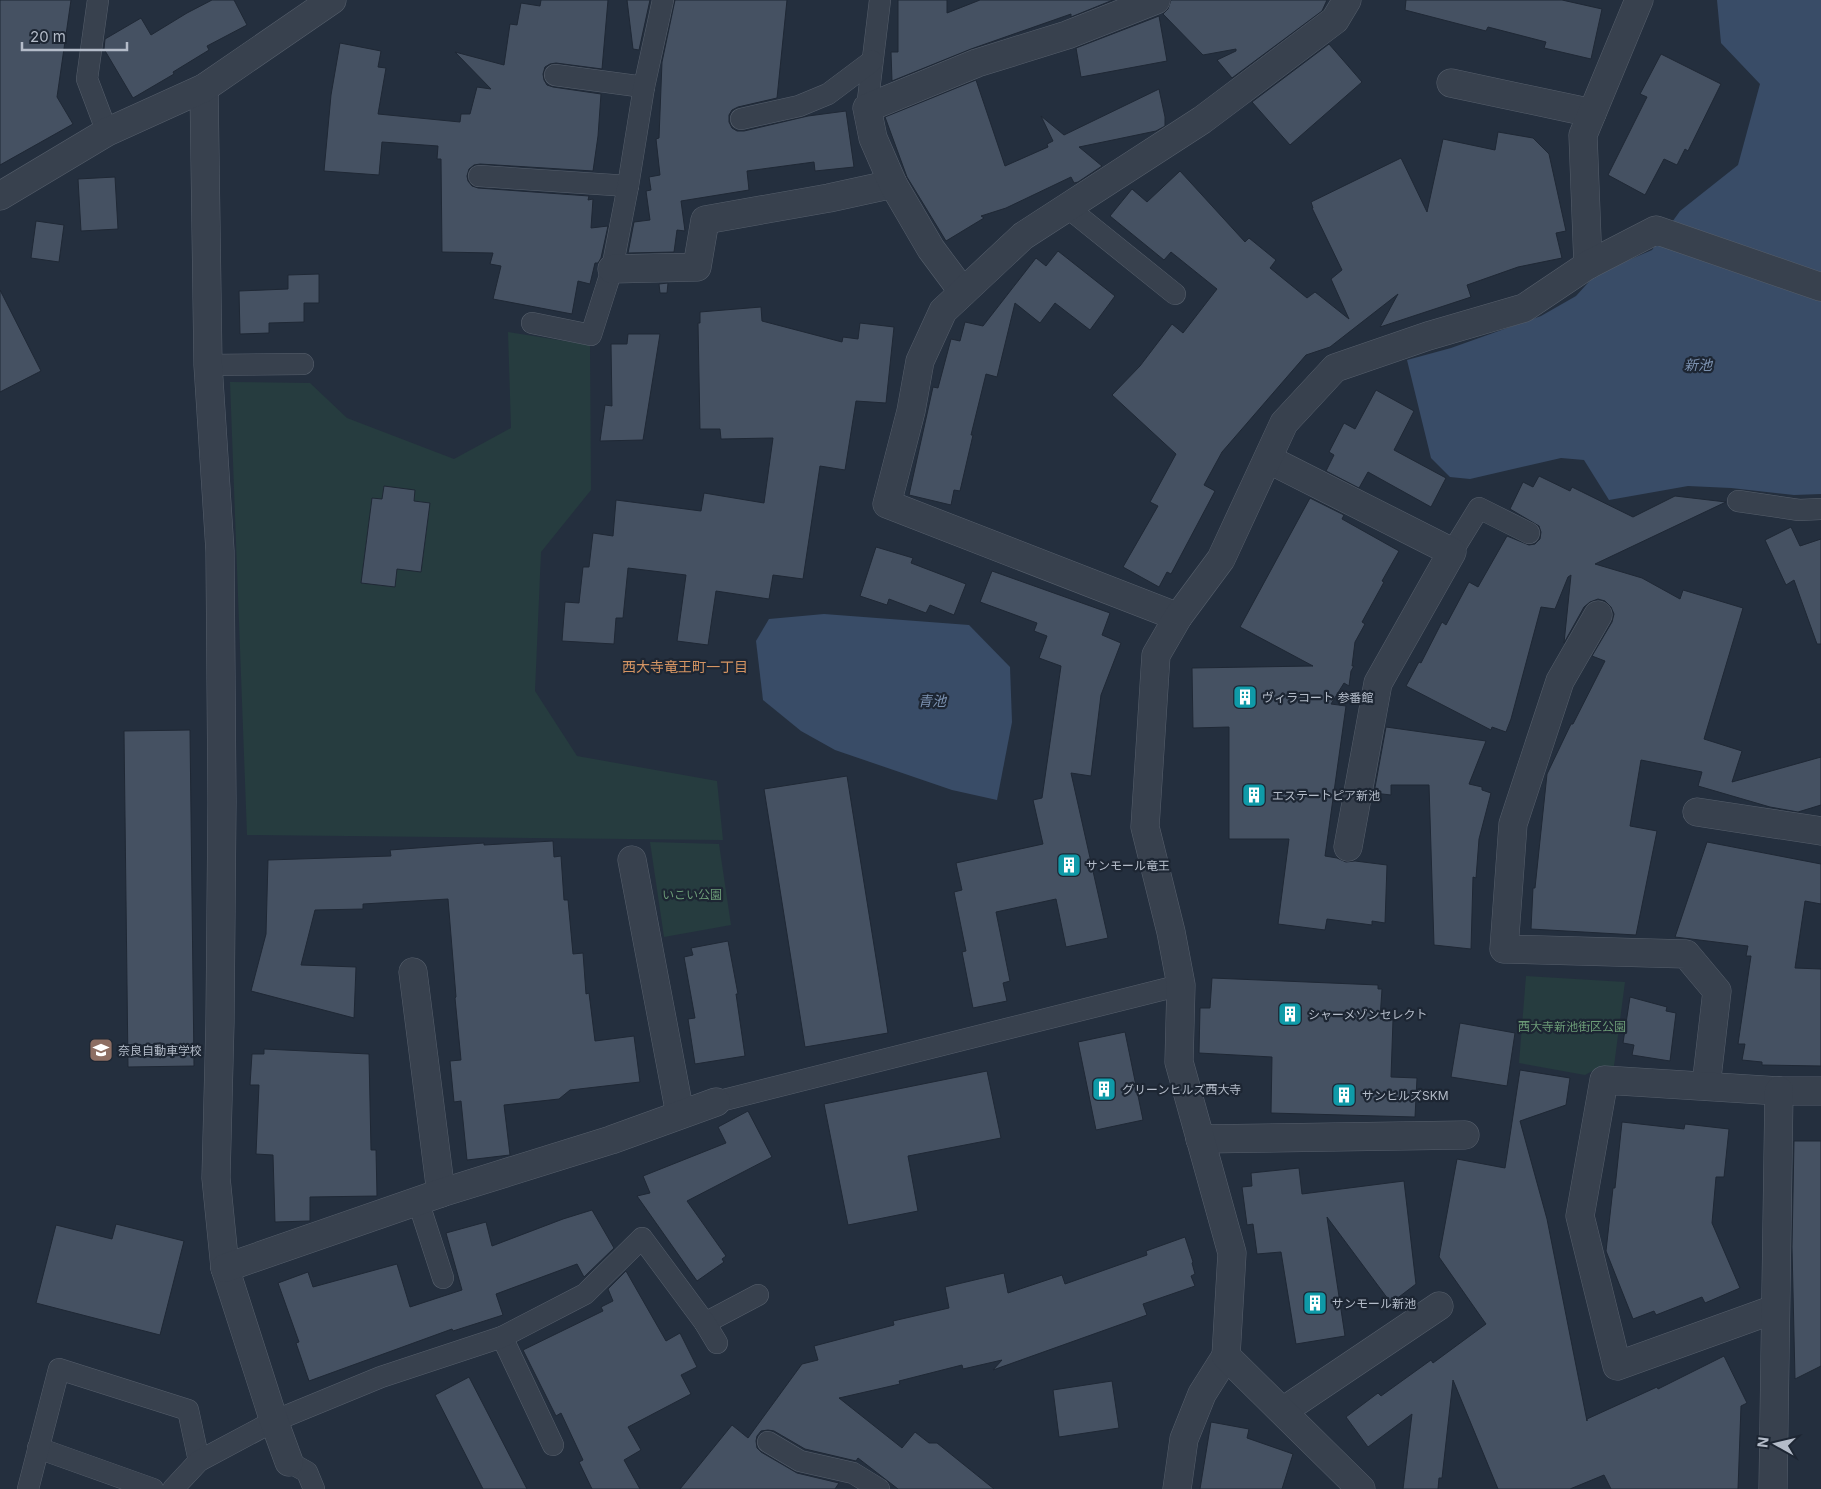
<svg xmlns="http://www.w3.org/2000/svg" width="1821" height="1489" viewBox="0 0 1821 1489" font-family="Inter,'Noto Sans JP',sans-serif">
<rect width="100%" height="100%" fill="#242f3e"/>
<!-- green -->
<g fill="#263c3f">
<path d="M508,332l82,13 1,145 -50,62 -6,139 42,65 140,25 6,59 -476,-5 -17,-453 80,1 37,35 107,41 57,-31z"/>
<path d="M650,842l69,2 12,81 -67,12z"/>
<path d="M1526,976l99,6 -11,84 -16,2 -13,7 -66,-12z"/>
</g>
<!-- water -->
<g fill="#394c67">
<path d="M1717,0h104v494l-27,1 -63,-7 -43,-2 -79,14 -25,-40 -23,-2 -91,21 -20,-2 -19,-19 -24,-98 44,-12 90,-32 35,-20 20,-22 56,-24 28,-39 58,-46 22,-81 -39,-41z"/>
<path d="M824,614l145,11 41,42 2,55 -15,78 -45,-10 -117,-40 -34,-19 -38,-31 -7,-59 13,-22z"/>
</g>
<!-- building -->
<g fill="#455162" stroke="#1f2835">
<path d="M0,0h71l-14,97 16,27 -73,41z"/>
<path d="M212,0h22l13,25 -40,21 2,4 -36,22 1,2 -41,24 -29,-49 1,-10 36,-21 10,17 36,-22z"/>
<path d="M541,0h67l-6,69 -46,-6 -6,1 -5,3 -2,7 1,6 3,5 6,2 48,7 -3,42 -5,35 -113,-7 -6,1 -5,4 -2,7 1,5 4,5 6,2 111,8 -1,4 5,-1 -2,29 17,-2 -7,32 -3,5h-3l-5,21 -12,-3 -6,33 -79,-15 8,-33 -11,-2 3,-11 -51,-1 -1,-93h-4l1,-13 -56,-4 -3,33 -55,-4 7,-76 9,-52 41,8 -3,16 8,1 -8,46 82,8 1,-8h9l7,-27 14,2 -36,-37 49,13 6,-41 7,1 4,-22 19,3z"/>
<path d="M627,0h23l-11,50 -6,-1z"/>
<path d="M675,0h112l-10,98 -39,9 -6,3 -3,5v7l3,6 5,3h7l64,-15 38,-5 8,56 -39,4 -1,-9 -67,9 2,19 -68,11 4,30 -8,-1 -3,22 -46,1 6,-31 16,-2 -4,-29 5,-1 -2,-13 11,-2 -4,-36 3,-1 3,-76z"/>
<path d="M898,0h49v13l33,-13h133l-42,17v-3l-100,35 -79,32 -1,-29h7z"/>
<path d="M1171,0h156l-5,11 -90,67 -15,-18 19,-9v-2l-33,6 -40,-41 5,-5z"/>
<path d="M1406,0h156l40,9 -11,50 -47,-11 2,-6 -58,-15 -2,4 -81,-21z"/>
<path d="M1159,16l8,45 -86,16 -5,-29z"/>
<path d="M1329,44l33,38 -72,63 -38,-43z"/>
<path d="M1661,54l60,30 -33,67 -3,-2 -8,16 -13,-6 -19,36 -37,-20 39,-78 -7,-3z"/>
<path d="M976,80l29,86 43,-19 -1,-3 6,-3 -12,-25 23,19 95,-46 6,28v9l-9,5 -77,16 23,19 -24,16 -4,1 -3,-6 -65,31 -25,8 3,2 -38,23 -39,-64 -22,-60z"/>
<path d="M1498,132l35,6 16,16 17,77 -10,2 6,25 -44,9 -51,18 4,12 -91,30 18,-33 -68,53 -24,8 -84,97 -18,33 11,6 -44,83 -4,-2 -8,15 -36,-20 35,-61 -8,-4 26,-48 -64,-59 28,-29 32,-42 11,9 34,-44 -46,-37 -7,8 -54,-44 22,-27 15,13 33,-31 65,71 4,-4 27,22 -6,8 37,30 8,-6 34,27 -18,-40 11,-9 -30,-62h1l-2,-6 90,-44 26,54 16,-73 52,11z"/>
<path d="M115,177l3,52 -37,2 -3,-52z"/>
<path d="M36,221l28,4 -5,37 -28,-4z"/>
<path d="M1058,251l57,45 -25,34 -35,-27 -15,20 -25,-20 -18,74 -11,-3 -15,61h2l-13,56 -6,-1 -3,15 -42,-10 24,-108 5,1 13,-49 9,2 5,-19 18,4 53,-68 10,8z"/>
<path d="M319,274v29h-15v19l-35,1v10l-29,1 -1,-43 49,-2v-14z"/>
<path d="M668,283l-1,10h-7l-1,-9z"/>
<path d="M0,290l41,81 -41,21z"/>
<path d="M761,307l1,14 80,21 1,-5 15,2 2,-16 34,4 -8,76 -30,-2 -11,69 -25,-4 -17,113 -30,-4 -4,24 -53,-8 -8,54 -31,-4 9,-66 -58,-7 -5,50h-7l-2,26 -52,-3 3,-39 14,1 4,-36h6l4,-34 20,3 3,-36 85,11 3,-18 60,10 9,-65 -52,1 -1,-10h-20l-2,-106h2v-11z"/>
<path d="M628,334h32l-17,106 -43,1 5,-36 7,1 -1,-62h16z"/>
<path d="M1376,390l38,21 -20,39 52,28 -15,29 -63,-35 -9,16 -33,-17 8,-16 -5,-3 15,-29 11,6z"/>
<path d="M1539,476l31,15 2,-4 61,30 42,-21 51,6 -131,62 47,14 38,21 3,-9 60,18 -39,131 38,12 -10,31 89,-25v48l-23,7 -28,-5 -72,-21 4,-14 -61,-12 -11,66 27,5 -21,104 -105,-6 2,-41h2l12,-114 24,-50h2l32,-63 -13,-5 20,-34 2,-8 -3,-7 -6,-6 -7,-2 -8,3 -6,5 -20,36 7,-68 -3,2 -13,32 -14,-2 -30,112 -5,13 -14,-5 -1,3 -85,-44 13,-24 2,1 21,-41 4,3 23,-43 9,5 29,-51 22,9 6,-1 5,-5 1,-7 -2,-6 -29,-17 13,-27 10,5z"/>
<path d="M384,486l31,4 -1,11 16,2 -9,69 -24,-3 -2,18 -34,-4 11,-85 10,1z"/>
<path d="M1310,498l34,17 -2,4 57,32 -17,30 2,1 -22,40 3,2 -10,18 -3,24h2l-3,5 -2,15 -5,-3 -13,21 15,2 -21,150 12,2 9,4 9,-1 32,4 -2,58 -13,-2v4l-45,-6 -2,11 -47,-6 11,-85h-60v-112l-36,1 -1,-60 121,-2 -73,-39z"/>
<path d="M1791,527l9,19 21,-7v105h-4l-23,-64 -8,5 -21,-45z"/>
<path d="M876,547l37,11 -2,5 55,21 -12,31 -24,-10 -4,8 -37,-14 -2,6 -27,-9z"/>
<path d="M992,571l118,42 -8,22 19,8 -20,52 -10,81 -20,-3 37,165 -42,9 -10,-48 -60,13 14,69 -7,2 4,18 -34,7 -11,-56 4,-1 -12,-59 8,-2 -6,-27 87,-19 -10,-44 9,-2 19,-132 -22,-8 8,-22 -13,-5 3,-8 -57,-21z"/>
<path d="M1386,727l100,14 -17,43 13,3v3l9,3 -12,46 -3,39 -3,-1 -2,72 -37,-4 -5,-160h-38v10l-17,-2z"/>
<path d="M190,730l4,336 -66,1 -4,-336z"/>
<path d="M847,776l41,257 -83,14 -41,-258z"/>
<path d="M553,841l1,16 7,-1 3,44h4l5,54 10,-1 3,41 3,-1 6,48 39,-5 6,46 -70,8 -11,9 -55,6 6,50 -43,5 -6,-59 -7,1 -4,-41 11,-1 -6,-62 1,-1 -8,-98 -85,5v5l-48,1 -14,55 55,2 -2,51 -103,-27 15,-57 2,-74 123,-4 -1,-6 94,-7v2z"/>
<path d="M1707,842l114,22v40l-16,-3 -10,67 26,1v97l-59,-1v-3l-20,-2 3,-16h-7l13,-88h-5l2,-10 -73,-9z"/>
<path d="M728,941l10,53h-2l9,62 -50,8 -7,-45 7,-1 -11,-61 9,-2 -2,-7z"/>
<path d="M1212,978l166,7v4h4l-2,30 13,1 -2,57 26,1 -2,39 -144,-4 1,-56 -73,-4 1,-45h10z"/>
<path d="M1630,997l37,10 -1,4 10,2 -6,48 -38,-6 2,-10 -11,-2z"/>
<path d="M1460,1023l55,10 -8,53 -56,-9z"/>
<path d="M1125,1032l18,88 -47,10 -18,-88z"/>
<path d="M264,1049l105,5 2,96h5l1,46 -67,1v24l-35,1 -2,-67 -17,-1 3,-69h-9l2,-31h12z"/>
<path d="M1520,1070l50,8 -4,27 -46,16 27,98 40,202v-2l70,-32 1,2 66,-33 23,47 -6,3 -3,83h-127l-7,-14 -34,14h-72l-45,-109 -11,98h-3l-1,11h-35l9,-75 -44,33 -22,-30 32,-24 3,3 50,-36 2,3 53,-39 -47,-67 18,-98 48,9z"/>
<path d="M987,1071l14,67 -93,18 10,55 -70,14 -24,-121z"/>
<path d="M748,1111l24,46 -85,44 39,55 -4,3 2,3 -27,19 -60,-85 13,-3 -7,-17 83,-33 -8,-16z"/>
<path d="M1622,1122l62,7 1,-5 44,5 -5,48h-8l-4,46 28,65 -35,15 -3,-6 -46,18 -2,-4 -21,8 -27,-68 7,-63h2z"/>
<path d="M1794,1141h27v225l-26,13 -3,-132z"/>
<path d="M1299,1168l3,26 102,-13 12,103 -25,19 -64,-86 18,119 -49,8 -15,-92 -24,2 -4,-30 -6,1 -5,-38 10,-1 -1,-13z"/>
<path d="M592,1210l22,38 -30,29 -7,-13 -81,30 7,21 -50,16 -1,-2 -143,52 -13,-38 3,-1 -21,-59 30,-11 5,15 84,-23 13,43 52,-17 -16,-57 40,-11 6,24 71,-27z"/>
<path d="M116,1224l68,17 -24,94 -124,-32 20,-78 56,14z"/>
<path d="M1185,1237l8,25 -1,1 3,11 -4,2 4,10 -52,18 4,11 -154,55 9,-10 -39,9 -1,-4 -63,16 1,3 -61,14 63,50 13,-16 14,11h8l57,46h-96l-40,-31 -2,3 -51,-12 -31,-18 -6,-1 -7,1 -4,5 -1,5 1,7 4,4 36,21 42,10 -4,6h-155l52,-64 16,13 54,-74 16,-4 -4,-14 80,-21 -1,-4 56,-13 -4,-21 59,-14 4,20 54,-18 3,9 82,-29 -1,-4z"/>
<path d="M626,1271l40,70 14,-8 17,34 -16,8 10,19 -63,33 13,23 -17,10 16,29h-48l-13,-27 4,-2 -22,-47 -5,3 -33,-66 80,-39 -2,-4 12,-6 -5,-12z"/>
<path d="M469,1377l58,112h-44l-48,-94z"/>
<path d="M1112,1381l7,47 -60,9 -6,-47z"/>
<path d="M1211,1422l38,7 -2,9 46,16 -11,35h-82z"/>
</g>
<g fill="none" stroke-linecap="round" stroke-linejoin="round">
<!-- lane casing -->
<g stroke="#565f6c" stroke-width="22">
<g id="lane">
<path d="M98,0l-11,79 20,53"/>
<path d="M555,75l89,12"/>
<path d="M867,108l13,-108"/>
<path d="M741,119l58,-13 29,-12 44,-33"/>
<path d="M479,176l149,10"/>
<path d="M1067,207l108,87"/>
<path d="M532,323l59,12 21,-66 16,-83 16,-99 19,-87"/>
<path d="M208,365l95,-1"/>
<path d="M1738,501l61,9 22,-1"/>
<path d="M1452,552l27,-44 50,25"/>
<path d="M716,1102l465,-117"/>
<path d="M418,1201l25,77"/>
<path d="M705,1323l53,-28"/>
<path d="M502,1337l51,108"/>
<path d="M768,1442l32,19 53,12 26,16"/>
<path d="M38,1448l115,41"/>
<path d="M289,1462l18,10 7,17"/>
<path d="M28,1489l31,-120 129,41 11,51"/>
<path d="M173,1489l26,-28 75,-40 107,-44 121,-40 83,-43 57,-56 63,85 12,20"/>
</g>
</g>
<!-- street casing -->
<g stroke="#565f6c" stroke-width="29">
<g id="street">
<path d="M1451,83l141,30"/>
<path d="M204,88l4,277 12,186 2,251 -2,220 -4,156 9,90 49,153 15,41"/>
<path d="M0,196l107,-64 97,-44 128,-88"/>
<path d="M1588,265l-5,-130 56,-135"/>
<path d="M612,269l85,-2 8,-47 124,-22 64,-14"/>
<path d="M963,292l-32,-43 -38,-65 -20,-46 -6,-30 110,-45 90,-28 89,-35"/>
<path d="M1268,459l184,93 -74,131 -30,164"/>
<path d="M1598,615l-38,66 -47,143 -9,125 182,5 31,37 -11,95"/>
<path d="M1178,617l-291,-113 24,-93 9,-50 23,-50 80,-75 179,-116 133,-100 12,-20"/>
<path d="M1697,812l124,19"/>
<path d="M632,860l48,254"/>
<path d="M413,972l28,221"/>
<path d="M1200,1139l265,-4"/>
<path d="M225,1268l216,-75 170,-53 105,-38"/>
<path d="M1775,1309l-158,57 -37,-150 24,-136 175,11h42"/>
<path d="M1283,1411l156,-105"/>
<path d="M1177,1489l7,-50 18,-45 24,-38"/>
<path d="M1361,1489l-135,-133 6,-103 -53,-191 2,-77 -10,-53 -26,-105 11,-172 22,-38 43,-58 63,-136 51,-55 93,-32 96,-28 64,-43 68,-35 165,57"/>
<path d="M1773,1489l6,-398"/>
</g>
</g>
<!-- lane -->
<use href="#lane" stroke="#38414e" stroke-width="21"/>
<!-- street -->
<use href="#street" stroke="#38414e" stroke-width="28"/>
</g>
<!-- icons -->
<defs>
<g id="building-square" transform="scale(1.25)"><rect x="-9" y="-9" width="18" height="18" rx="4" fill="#0f9aa8" stroke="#1d2633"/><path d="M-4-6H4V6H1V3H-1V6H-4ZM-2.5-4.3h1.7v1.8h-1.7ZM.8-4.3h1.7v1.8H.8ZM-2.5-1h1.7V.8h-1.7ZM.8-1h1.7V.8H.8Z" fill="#fff"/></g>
<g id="school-square" transform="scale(1.25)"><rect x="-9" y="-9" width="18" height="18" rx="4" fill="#8d6e63" stroke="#1d2633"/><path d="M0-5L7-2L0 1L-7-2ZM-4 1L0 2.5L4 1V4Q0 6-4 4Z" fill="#fff"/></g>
</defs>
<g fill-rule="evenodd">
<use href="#building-square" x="1245" y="697"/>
<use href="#building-square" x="1254" y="795"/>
<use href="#building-square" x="1069" y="865"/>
<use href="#building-square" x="1290" y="1014"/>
<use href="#school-square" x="101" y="1050"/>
<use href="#building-square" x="1104" y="1089"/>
<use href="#building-square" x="1344" y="1095"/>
<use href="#building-square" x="1315" y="1303"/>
</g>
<g text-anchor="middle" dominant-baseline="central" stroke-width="4.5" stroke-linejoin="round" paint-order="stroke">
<!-- poi labels -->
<g font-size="12" fill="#b4bcc9" stroke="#1d2633" text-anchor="start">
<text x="1262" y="697">ヴィラコート 参番館</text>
<text x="1272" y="795">エステートピア新池</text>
<text x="1086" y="865">サンモール竜王</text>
<text x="1308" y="1014">シャーメゾンセレクト</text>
<text x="118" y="1050">奈良自動車学校</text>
<text x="1122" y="1089">グリーンヒルズ西大寺</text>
<text x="1362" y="1095">サンヒルズSKM</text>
<text x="1332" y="1303">サンモール新池</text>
</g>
<!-- park labels -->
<g font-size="12" fill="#6b9a76" stroke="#1d2633">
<text x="692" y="894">いこい公園</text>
<text x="1572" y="1026">西大寺新池街区公園</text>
</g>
<!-- water labels -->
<g font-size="14" font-style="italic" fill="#7c92b1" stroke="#1d2633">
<text x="1698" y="364">新池</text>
<text x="932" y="700">青池</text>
</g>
<!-- neighbourhood labels -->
<g font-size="14" fill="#d59563" stroke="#1d2633">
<text x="685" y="666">西大寺竜王町一丁目</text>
</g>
</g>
<!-- north arrow -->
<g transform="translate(1776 1444) rotate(278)" stroke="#1d2633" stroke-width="4" paint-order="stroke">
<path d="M0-4L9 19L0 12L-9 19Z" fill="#b4bcc9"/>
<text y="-8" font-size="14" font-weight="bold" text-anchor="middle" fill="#b4bcc9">N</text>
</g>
<!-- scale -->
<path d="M22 42v8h105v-8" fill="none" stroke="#b4bcc9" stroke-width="2.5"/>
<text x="30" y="42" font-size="15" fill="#b4bcc9" stroke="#1d2633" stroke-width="4" paint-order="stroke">20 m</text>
</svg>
